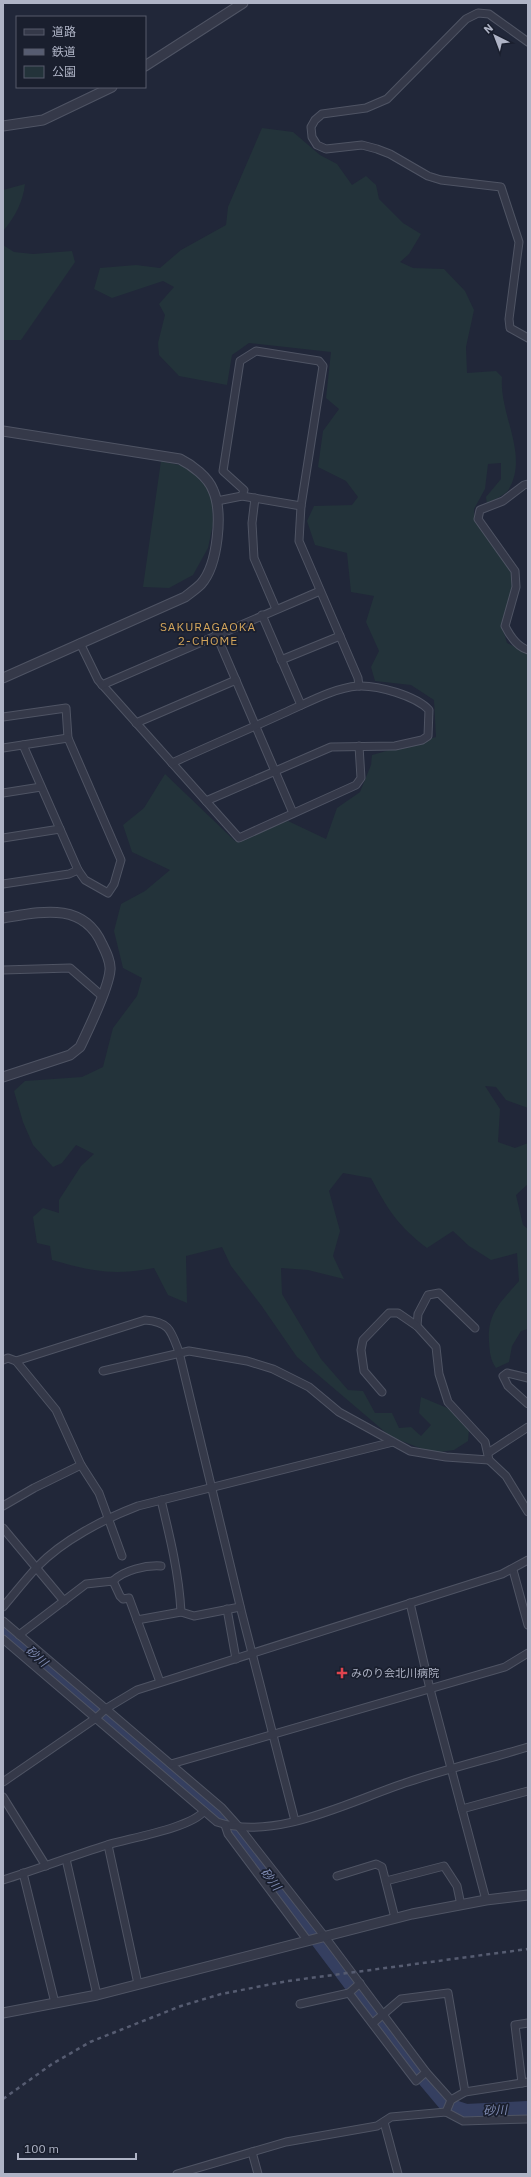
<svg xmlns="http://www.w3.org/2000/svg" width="531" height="2177" viewBox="0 0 531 2177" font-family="'IBM Plex Sans','Noto Sans JP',sans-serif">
<rect width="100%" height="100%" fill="#212739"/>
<!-- green -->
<g fill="#23333a">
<path d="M262,128l31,4 27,23 17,9 15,21 14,-9 10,9 3,14 24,24 18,11 -12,20 -9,8 13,6 31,1 21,22 9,19 -8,37 1,26 29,-2 6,6c-3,37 27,77 7,112 -3,6 -16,11 -22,15l-1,-7 15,-18v-16l-13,1 -3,25 -11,20 1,13 35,43 4,11 -1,14 -11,36 5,17 21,10v455l-22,-8 -10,-13 -11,-1 15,23 -2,33 17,6 13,-5v41l-12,11 7,30 5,4v100l-7,2 -9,15 -3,16 -13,6c-6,-9 -6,-15 -7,-26 -2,-29 12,-40 30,-61l-2,-28 -26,7 -22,-14 -16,-15 -26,17c-29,-22 -39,-38 -56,-70l-28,-5 -14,18 11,40 -7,25 11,23 -36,-9 -27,-2 1,26 39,65 27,31 15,1 12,22h17l7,15 12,-1 10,9 10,-11 -12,-12 2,-16 31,13 17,20 -1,11 -14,9 -21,3 -42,-16 -94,-80 -36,-52 -30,-39 -9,-19 -36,9 1,47 -19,-8 -14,-27c-41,8 -63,3 -102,-8l-2,-14 -13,-3 -4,-26 10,-9 16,5v-13l22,-34 13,-12 -18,-9 -14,18 -9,4 -20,-22 -10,-23 -9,-31 11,-10 57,-4 21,-10 10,-39 24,-32 5,-18 -19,-10 -9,-37 7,-27 24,-13 25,-21 -38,-18 -9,-27 21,-17 21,-34 70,67 53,-20 38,18 11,-31 23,-16 11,-27 1,-10 64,-18 -2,-37 -23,-15 -36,-4 -4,-14 8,-16 -13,-29 8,-26 -23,-4 -4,-39 -32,-8 -8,-24 7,-15 38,-1 6,-8 -12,-16 -28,-14 5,-36 16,-22 -13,-11 5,-46 -82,-9 -17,12 -5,30 -48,-9 -20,-21 -1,-12 7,-28 -6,-11 15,-17 -11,-6 -51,17 -18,-9 6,-21 36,-3 24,3 21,-18 45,-25 2,-18z"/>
<path d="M25,184c-2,18 -10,33 -22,47v-41z"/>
<path d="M3,245l11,7 19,2 39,-3 3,11 -54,78h-18z"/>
<path d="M161,461l27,6 20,21 4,10 1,26 -5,24 -15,27 -24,13 -26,-1z"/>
</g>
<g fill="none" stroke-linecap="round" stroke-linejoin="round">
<!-- river -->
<path stroke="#353f60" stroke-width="14" d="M3,1627l213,183 22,25 165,219 42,50 21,7 62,-3"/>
<!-- minor casing -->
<g stroke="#4f5464" stroke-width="9">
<g id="minor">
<path d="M528,42l-39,-28 -11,-1 -12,6 -79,80 -21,9 -44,6 -7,6 -4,7 1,10 5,8 9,4 36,-4 15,4 13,5 38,22 13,4 60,7 18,55 -10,77 1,9 18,10"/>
<path d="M528,484l-4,1 -21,16 -23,9 -2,9 37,52 1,16 -11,39c5,10 13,21 23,24"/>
<path d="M242,496l2,-6 -21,-19 17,-110 16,-10 63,10 4,5 -22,140 -2,35 59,137 1,8"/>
<path d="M255,498l-3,25 2,35 22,51"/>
<path d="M217,501l25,-5 59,10"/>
<path d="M262,615l39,90"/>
<path d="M216,634l77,179"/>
<path d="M80,643l18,37 141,158 117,-53 5,-7 -2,-32"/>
<path d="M281,660l59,-24"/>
<path d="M102,685l218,-94"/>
<path d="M3,717l63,-9 2,30 53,122 -7,24 -6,9 -23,-13 -7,-10 -55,-125"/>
<path d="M136,723l100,-43"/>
<path d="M3,748l65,-10"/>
<path d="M172,763c37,-17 75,-33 112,-50 23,-10 49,-25 74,-27 20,-1 58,10 71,24l-1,26 -6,4 -27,6 -64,1 -125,54"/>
<path d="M3,793l38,-6"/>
<path d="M3,838l57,-9"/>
<path d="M3,884l66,-10 9,-4"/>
<path d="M3,970l67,-2 32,28"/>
<path d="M417,1326l1,-12 10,-19 11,-2 36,35"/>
<path d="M3,1360l5,-2 8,3 40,49 25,55 18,28 23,63"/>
<path d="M16,1361l129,-41c25,2 26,11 34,32l63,262 53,207"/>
<path d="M103,1371l86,-20 58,10 26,8 36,18 30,25 71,39 36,6 43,3"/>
<path d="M528,1378l-21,-5 -4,3 5,10 20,18"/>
<path d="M382,1392l-18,-21 -3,-21 2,-10 26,-27h9l19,13 19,21 3,27 9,28 37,40 4,18 17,16 22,36"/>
<path d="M488,1453l40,-26"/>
<path d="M161,1500c9,37 18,74 20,112"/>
<path d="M3,1506l31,-18 47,-23"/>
<path d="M3,1528l61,73"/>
<path d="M513,1570l15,55"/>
<path d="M113,1581c11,-11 33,-16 48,-15"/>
<path d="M410,1603l20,86 56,211"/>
<path d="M3,1607c11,-13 22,-27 34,-40 26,-27 67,-48 101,-61l255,-64"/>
<path d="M227,1609l9,50"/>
<path d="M137,1620l44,-8 13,4 46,-9"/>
<path d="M3,1621l219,187 17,19 86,110 101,135 25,28"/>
<path d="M19,1635l67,-51 27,-3 7,15 3,3 6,-1 31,84"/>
<path d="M3,1639l214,183c59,20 135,-22 191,-40 39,-13 80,-23 120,-35"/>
<path d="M171,1764l334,-97 23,-14"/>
<path d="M3,1782l93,-64 11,-10 30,-18 365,-116 26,-14"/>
<path d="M3,1797l43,69"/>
<path d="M462,1809l66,-18"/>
<path d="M225,1825l3,9 80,107"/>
<path d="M108,1845l30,139"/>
<path d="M66,1859l31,136"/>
<path d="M23,1873l32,130"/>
<path d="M337,1876l39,-12 6,3 13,51"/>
<path d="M3,1880c35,-11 69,-24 104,-35 23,-7 84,-17 97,-34"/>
<path d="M386,1881l58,-15 13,20 4,19"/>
<path d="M349,1993l67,88 10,-9"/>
<path d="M300,2004l49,-11 11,-10"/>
<path d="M373,2023l28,-24 47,-6 17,99"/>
<path d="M522,2083l-7,-58 13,-2"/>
<path d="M446,2112l5,-12 14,-8 63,-10"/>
<path d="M384,2122l14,52"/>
<path d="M252,2152l6,22"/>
<path d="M177,2174l109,-32 91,-16 14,-9 55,-5 17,9 65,-2"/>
</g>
</g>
<!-- tertiary casing -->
<g stroke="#4f5464" stroke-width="11">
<g id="tertiary">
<path d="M145,66l98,-63"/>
<path d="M3,126l40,-6 69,-33"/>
<path d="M3,431l177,28c12,6 28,18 33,31 10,22 5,75 -12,94 -5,5 -11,9 -16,13l-182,81"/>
<path d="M3,918c37,-6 80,-17 99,26 4,8 9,18 8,26 -1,18 -22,60 -30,77l-10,8 -67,22"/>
<path d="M3,2013l94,-18 315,-81 74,-14 42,-5"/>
</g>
</g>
<!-- minor -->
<use href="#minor" stroke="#353949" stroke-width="7"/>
<!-- tertiary -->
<use href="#tertiary" stroke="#353949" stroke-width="9"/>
<!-- rail -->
<path stroke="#565c71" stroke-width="2.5" stroke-dasharray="4 4" stroke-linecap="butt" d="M3,2099l49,-35 38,-22 91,-36 40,-12 67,-13 240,-32"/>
</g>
<!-- markers -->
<path fill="#e0444e" stroke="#1a1f2e" stroke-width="1.5" d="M340 1667h4v4h4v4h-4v4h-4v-4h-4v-4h4z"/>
<g text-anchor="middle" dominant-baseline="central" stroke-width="3.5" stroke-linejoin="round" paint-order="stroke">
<!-- poi labels -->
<g font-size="11" fill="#afb4c6" stroke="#1a1f2e" text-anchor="start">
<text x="351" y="1673">みのり会北川病院</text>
</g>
<!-- neighbourhood labels -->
<g font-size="12" letter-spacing="1" fill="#d4a65c" stroke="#1a1f2e">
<text x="208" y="626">SAKURAGAOKA<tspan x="208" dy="14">2-CHOME</tspan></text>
</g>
<!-- water labels -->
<g font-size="12" font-style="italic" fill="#7f8bb2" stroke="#1a1f2e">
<text transform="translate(37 1656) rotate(41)">砂川</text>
<text transform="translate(271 1879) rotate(53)">砂川</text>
<text transform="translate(495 2110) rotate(-3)">砂川</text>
</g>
</g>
<!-- border -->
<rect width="531" height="2177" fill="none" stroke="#afb4c6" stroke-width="8"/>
<!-- legend -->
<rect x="16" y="16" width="130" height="72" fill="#1a1f2e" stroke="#565b6b"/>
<rect x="24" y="29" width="20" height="6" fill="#353949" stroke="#565b6b"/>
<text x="52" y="36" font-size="12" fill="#afb4c6">道路</text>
<rect x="24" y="49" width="20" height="6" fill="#565c71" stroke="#565b6b"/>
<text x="52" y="56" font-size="12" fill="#afb4c6">鉄道</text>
<rect x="24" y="66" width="20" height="12" fill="#23333a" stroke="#565b6b"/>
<text x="52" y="76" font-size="12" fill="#afb4c6">公園</text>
<!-- north arrow -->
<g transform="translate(495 36) rotate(318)" stroke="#1a1f2e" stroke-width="3" paint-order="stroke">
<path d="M0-3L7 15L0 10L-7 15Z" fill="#afb4c6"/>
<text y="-6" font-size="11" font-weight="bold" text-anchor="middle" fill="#afb4c6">N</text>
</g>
<!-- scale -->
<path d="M18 2153v6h118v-6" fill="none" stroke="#afb4c6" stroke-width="2"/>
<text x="24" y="2153" font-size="12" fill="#afb4c6" stroke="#1a1f2e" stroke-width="3" paint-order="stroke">100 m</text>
</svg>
